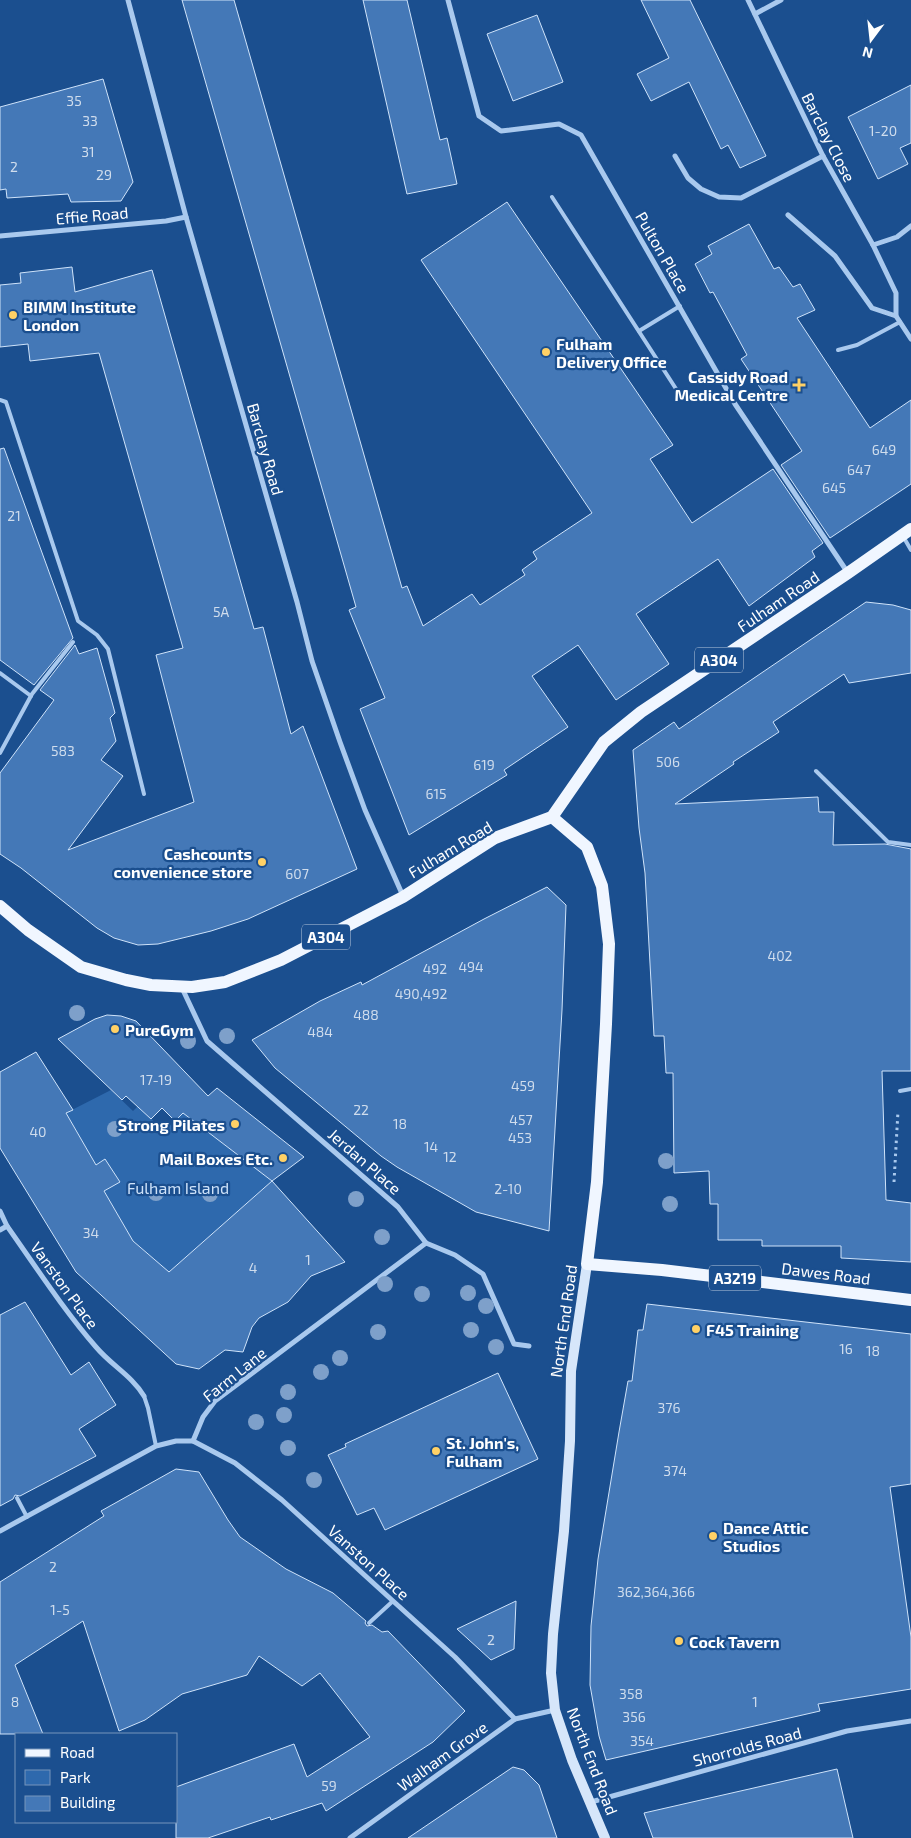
<svg xmlns="http://www.w3.org/2000/svg" width="911" height="1838" viewBox="0 0 911 1838" font-family="'Exo 2',sans-serif">
<rect width="100%" height="100%" fill="#1b4f8f"/>
<!-- green -->
<path fill="#2e69ad" d="M111,1090l22,21 5,-5 26,25 40,-39 4,3 -21,21 85,65 -111,98 -15,-14 6,-8 -19,-16 -29,-50 1,-31 -9,5 -30,-52z"/>
<!-- building -->
<g fill="#4478b7" stroke="#cfe3fa">
<path d="M182,0h52l168,588 5,-2 16,40 49,-32 8,11 45,-30 -3,-5 15,-11 -4,-7 59,-39 -171,-253 86,-58 166,243 -23,14 42,64 81,-54 50,74 -11,8 3,6 -66,49 -31,-47 -82,55 33,50 -53,36 -38,-55 -46,31 36,51 -64,43 3,5 -98,60 -49,-126 25,-11 -36,-88 7,-3z"/>
<path d="M363,0h44l33,140 7,-2 10,46 -50,10z"/>
<path d="M641,0h49l76,156 -26,12 -12,-23 -7,4 -32,-67 -38,19 -14,-27 32,-16z"/>
<path d="M537,15l26,67 -50,19 -26,-67z"/>
<path d="M103,79l30,103 -12,19 -50,1 -3,-8 -61,4 -1,-9 -6,1v-83z"/>
<path d="M911,85v58l-11,5 8,16 -30,15 -30,-62z"/>
<path d="M749,224l25,45 5,-2 14,20 7,-3 15,26 -18,8 73,110 41,-28v84l-81,54 -49,-73 21,-14 -61,-92 6,-4 -34,-63 -3,1 -15,-29 17,-10 -4,-8z"/>
<path d="M72,267l3,25 77,-22 102,359 9,-2 28,107 12,-8 54,143 -109,50 -37,12 -53,13 -20,1 -24,-7 -17,-10 -76,-60 -21,-14v-81l54,-73 -14,-10 35,-45 4,9 18,-6 18,65 -5,5 6,23 -15,19 22,16 -55,74 126,-48 -38,-147 27,-7 -84,-295 -69,8 -2,-17 -28,3v-62l21,-2 -1,-10z"/>
<path d="M4,448l69,190 -39,47 -34,-25v-211z"/>
<path d="M866,602l27,3 18,5v63l-62,10 -5,-9 -71,48 6,10 -46,30 1,2 -59,40 143,-7 1,15h15l-1,33 52,-1 26,5v222h-29l4,129 25,3v59l-70,-4v-12h-79v-6h-44v-36h-8l-1,-33 -35,2 -1,-100h-7l-2,-37h-10l-9,-163 -6,-45 -6,-78 41,-28 5,7z"/>
<path d="M547,887l19,18 -4,105 -13,221 -73,-19 -79,-45 -16,-11 -106,-88 -23,-28 68,-39 41,-19 1,3 122,-66z"/>
<path d="M107,1015l14,1 15,5 72,75 9,-8 87,69 -32,24 -89,-68 -8,8 -13,-13 -11,11 -25,-23 -4,4 -64,-61 37,-20z"/>
<path d="M36,1052l37,58 -7,3 30,52 9,-6 15,23 -16,9 29,50 36,31 103,-91 73,81 -34,14 -23,26 -29,16 -7,9 -9,25 -18,-2 -26,19 -23,-5 -100,-92 -76,-124v-76z"/>
<path d="M25,1302l46,73 18,-13 27,43 -37,24 17,27 -76,40 -5,-1 -2,4 -13,7v-191z"/>
<path d="M647,1304l264,30v150l-21,3 21,150v52l-93,15 2,7 -214,49 -7,-24 -9,-51 1,-59 7,-67 21,-127 9,-51h4l6,-51h5z"/>
<path d="M498,1373l40,86 -153,71 -11,-22 -17,7 -29,-60 18,-8 -1,-3z"/>
<path d="M176,1469l23,3 29,48 12,17 46,32 47,24 33,28 -1,2 2,3 5,-1 10,7 6,-1 77,80 -32,31 -107,69 -4,-8 -51,17 -1,-3 -62,21h-32v-51l118,-43 13,33 63,-40 -50,-64 -18,13 -43,-30 -12,19 -65,19 -37,26 -26,11 -36,-110 -68,44 28,69h-43v-152l104,-66 -3,-5z"/>
<path d="M516,1601l-2,48 -23,11 -34,-31z"/>
<path d="M513,1767l11,3 15,15 18,53h-149z"/>
<path d="M837,1769l16,69h-200l-9,-25z"/>
</g>
<g fill="none" stroke-linecap="round" stroke-linejoin="round">
<!-- path -->
<path stroke="#a9c9ee" stroke-width="3" stroke-dasharray="2.5 4" stroke-linecap="butt" d="M894,1182l4,-71"/>
<!-- lane -->
<g stroke="#a9c9ee" stroke-width="4">
<path d="M552,197l128,198"/>
<path d="M639,331l41,-25"/>
<path d="M838,350l19,-5 43,-23"/>
<path d="M0,400l6,2 72,219 19,14 11,14 36,145"/>
<path d="M904,538l7,12"/>
<path d="M0,673l31,23"/>
<path d="M0,753l32,-59 41,-52"/>
<path d="M816,771l72,71 23,3"/>
<path d="M900,1091l11,-2"/>
<path d="M144,1396l4,12 8,38"/>
<path d="M17,1498l10,19"/>
<path d="M369,1623l24,-22"/>
</g>
<!-- street -->
<g stroke="#a9c9ee" stroke-width="5">
<path d="M128,0l58,217 111,385 15,59 28,81 25,68 38,86"/>
<path d="M448,0l31,116 22,15 58,-7 22,11 154,269 113,169"/>
<path d="M748,0l75,156 50,89 24,-8 14,-11"/>
<path d="M755,14l26,-14"/>
<path d="M675,156l13,22 13,11 18,8 22,1 82,-42"/>
<path d="M788,215l47,41 37,52 24,8"/>
<path d="M0,236l166,-15 20,-4"/>
<path d="M873,245l23,48v23l15,23"/>
<path d="M182,988l25,53 191,166 28,36 29,12 28,19 31,70 15,2"/>
<path d="M0,1211l7,15c29,41 56,83 89,121 15,18 36,29 48,49"/>
<path d="M0,1230l7,-4"/>
<path d="M193,1441l10,-24 12,-16 211,-158"/>
<path d="M0,1531l156,-85 20,-5h17l42,22 47,37 111,101 62,56 60,62"/>
<path d="M591,1802l256,-71 64,-10"/>
<path d="M350,1838l165,-119 40,-9"/>
</g>
<!-- secondary -->
<path stroke="#d6e6fa" stroke-width="10" d="M587,1264l-16,107 -1,70 -6,90 -11,103 -2,39 4,37 17,50 33,78"/>
<!-- primary -->
<g stroke="#f0f6ff" stroke-width="12">
<path d="M552,817l35,30 15,39 7,58 -3,80 -9,158 -10,82 75,6 249,30"/>
<path d="M0,906l28,24 53,37 45,13 25,5 41,2 33,-5 56,-22 122,-63 92,-59 57,-21 52,-75 37,-30 207,-139 63,-44"/>
</g>
</g>
<!-- trees -->
<g fill="#7ea0ca">
<circle cx="77" cy="1013" r="8"/>
<circle cx="227" cy="1036" r="8"/>
<circle cx="188" cy="1041" r="8"/>
<circle cx="115" cy="1129" r="8"/>
<circle cx="666" cy="1161" r="8"/>
<circle cx="156" cy="1193" r="8"/>
<circle cx="210" cy="1194" r="8"/>
<circle cx="356" cy="1199" r="8"/>
<circle cx="670" cy="1204" r="8"/>
<circle cx="382" cy="1237" r="8"/>
<circle cx="385" cy="1284" r="8"/>
<circle cx="468" cy="1293" r="8"/>
<circle cx="422" cy="1294" r="8"/>
<circle cx="486" cy="1306" r="8"/>
<circle cx="471" cy="1330" r="8"/>
<circle cx="378" cy="1332" r="8"/>
<circle cx="496" cy="1347" r="8"/>
<circle cx="340" cy="1358" r="8"/>
<circle cx="321" cy="1372" r="8"/>
<circle cx="288" cy="1392" r="8"/>
<circle cx="284" cy="1415" r="8"/>
<circle cx="256" cy="1422" r="8"/>
<circle cx="288" cy="1448" r="8"/>
<circle cx="314" cy="1480" r="8"/>
</g>
<!-- markers -->
<g fill="#ffd166" stroke="#1b4f8f" stroke-width="2">
<circle cx="13" cy="315" r="5"/>
<circle cx="546" cy="352" r="5"/>
<path d="M796.5 377.5h5v5h5v5h-5v5h-5v-5h-5v-5h5z"/>
<circle cx="262" cy="862" r="5"/>
<circle cx="115" cy="1029" r="5"/>
<circle cx="235" cy="1124" r="5"/>
<circle cx="283" cy="1158" r="5"/>
<circle cx="696" cy="1329" r="5"/>
<circle cx="436" cy="1451" r="5"/>
<circle cx="713" cy="1536" r="5"/>
<circle cx="679" cy="1641" r="5"/>
</g>
<g text-anchor="middle" dominant-baseline="central" stroke-width="4.5" stroke-linejoin="round" paint-order="stroke">
<!-- number labels -->
<g font-size="14" fill="#d0dded">
<text x="74" y="100">35</text>
<text x="90" y="120">33</text>
<text x="883" y="130">1-20</text>
<text x="88" y="151">31</text>
<text x="14" y="166">2</text>
<text x="104" y="174">29</text>
<text x="884" y="449">649</text>
<text x="859" y="469">647</text>
<text x="834" y="487">645</text>
<text x="14" y="515">21</text>
<text x="221" y="611">5A</text>
<text x="63" y="750">583</text>
<text x="668" y="761">506</text>
<text x="484" y="764">619</text>
<text x="436" y="793">615</text>
<text x="297" y="873">607</text>
<text x="780" y="955">402</text>
<text x="471" y="966">494</text>
<text x="435" y="968">492</text>
<text x="421" y="993">490,492</text>
<text x="366" y="1014">488</text>
<text x="320" y="1031">484</text>
<text x="156" y="1079">17-19</text>
<text x="523" y="1085">459</text>
<text x="361" y="1109">22</text>
<text x="521" y="1119">457</text>
<text x="400" y="1123">18</text>
<text x="38" y="1131">40</text>
<text x="520" y="1137">453</text>
<text x="431" y="1146">14</text>
<text x="450" y="1156">12</text>
<text x="508" y="1188">2-10</text>
<text x="91" y="1232">34</text>
<text x="308" y="1259">1</text>
<text x="253" y="1267">4</text>
<text x="846" y="1348">16</text>
<text x="873" y="1350">18</text>
<text x="669" y="1407">376</text>
<text x="675" y="1470">374</text>
<text x="53" y="1566">2</text>
<text x="656" y="1591">362,364,366</text>
<text x="60" y="1609">1-5</text>
<text x="491" y="1639">2</text>
<text x="631" y="1693">358</text>
<text x="15" y="1701">8</text>
<text x="755" y="1701">1</text>
<text x="634" y="1716">356</text>
<text x="642" y="1740">354</text>
<text x="329" y="1785">59</text>
</g>
<!-- shield labels -->
<g fill="#1b4f8f" stroke="#bbcadd" stroke-width="1">
<rect x="695" y="647.5" width="48" height="25" rx="4"/>
<rect x="302" y="924.5" width="48" height="25" rx="4"/>
<rect x="709" y="1265.5" width="52" height="25" rx="4"/>
</g>
<g font-size="15" font-weight="bold" fill="#fff">
<text x="719" y="660">A304</text>
<text x="326" y="937">A304</text>
<text x="735" y="1278">A3219</text>
</g>
<!-- street labels -->
<g font-size="16" fill="#fff" stroke="#1b4f8f">
<text transform="translate(829 137) rotate(63)">Barclay Close</text>
<text transform="translate(92 215) rotate(-5)">Effie Road</text>
<text transform="translate(663 252) rotate(60)">Pulton Place</text>
<text transform="translate(266 449) rotate(74)">Barclay Road</text>
<text transform="translate(778 601) rotate(-34)">Fulham Road</text>
<text transform="translate(450 849) rotate(-31)">Fulham Road</text>
<text transform="translate(365 1161) rotate(41)">Jerdan Place</text>
<text transform="translate(826 1273) rotate(7)">Dawes Road</text>
<text transform="translate(65 1285) rotate(54)">Vanston Place</text>
<text transform="translate(563 1321) rotate(-82)">North End Road</text>
<text transform="translate(234 1374) rotate(-39)">Farm Lane</text>
<text transform="translate(369 1562) rotate(42)">Vanston Place</text>
<text transform="translate(747 1746) rotate(-15)">Shorrolds Road</text>
<text transform="translate(442 1756) rotate(-36)">Walham Grove</text>
<text transform="translate(593 1761) rotate(69)">North End Road</text>
</g>
<!-- poi labels -->
<g font-size="16" font-weight="bold" fill="#fff" stroke="#1b4f8f" text-anchor="start">
<text x="23" y="306">BIMM Institute<tspan x="23" dy="18">London</tspan></text>
<text x="556" y="343">Fulham<tspan x="556" dy="18">Delivery Office</tspan></text>
<text x="788" y="376" text-anchor="end">Cassidy Road<tspan x="788" dy="18">Medical Centre</tspan></text>
<text x="252" y="853" text-anchor="end">Cashcounts<tspan x="252" dy="18">convenience store</tspan></text>
<text x="125" y="1029">PureGym</text>
<text x="225" y="1124" text-anchor="end">Strong Pilates</text>
<text x="273" y="1158" text-anchor="end">Mail Boxes Etc.</text>
<text x="706" y="1329">F45 Training</text>
<text x="446" y="1442">St. John's,<tspan x="446" dy="18">Fulham</tspan></text>
<text x="723" y="1527">Dance Attic<tspan x="723" dy="18">Studios</tspan></text>
<text x="689" y="1641">Cock Tavern</text>
</g>
<!-- park labels -->
<g font-size="16" fill="#cfe3fa" stroke="#1b4f8f">
<text x="178" y="1187">Fulham Island</text>
</g>
</g>
<!-- legend -->
<rect x="15" y="1733" width="162" height="90" fill="#1b4f8f" stroke="#7695bc"/>
<rect x="25" y="1749" width="25" height="8" fill="#f0f6ff" stroke="#7695bc"/>
<text x="60" y="1758" font-size="15" fill="#ffffff">Road</text>
<rect x="25" y="1770" width="25" height="15" fill="#2e69ad" stroke="#7695bc"/>
<text x="60" y="1783" font-size="15" fill="#ffffff">Park</text>
<rect x="25" y="1796" width="25" height="15" fill="#4478b7" stroke="#7695bc"/>
<text x="60" y="1808" font-size="15" fill="#ffffff">Building</text>
<!-- north arrow -->
<g transform="translate(871 40) rotate(195)" stroke="#1b4f8f" stroke-width="4" paint-order="stroke">
<path d="M0-4L9 19L0 12L-9 19Z" fill="#ffffff"/>
<text y="-8" font-size="14" font-weight="bold" text-anchor="middle" fill="#ffffff">N</text>
</g>
</svg>
